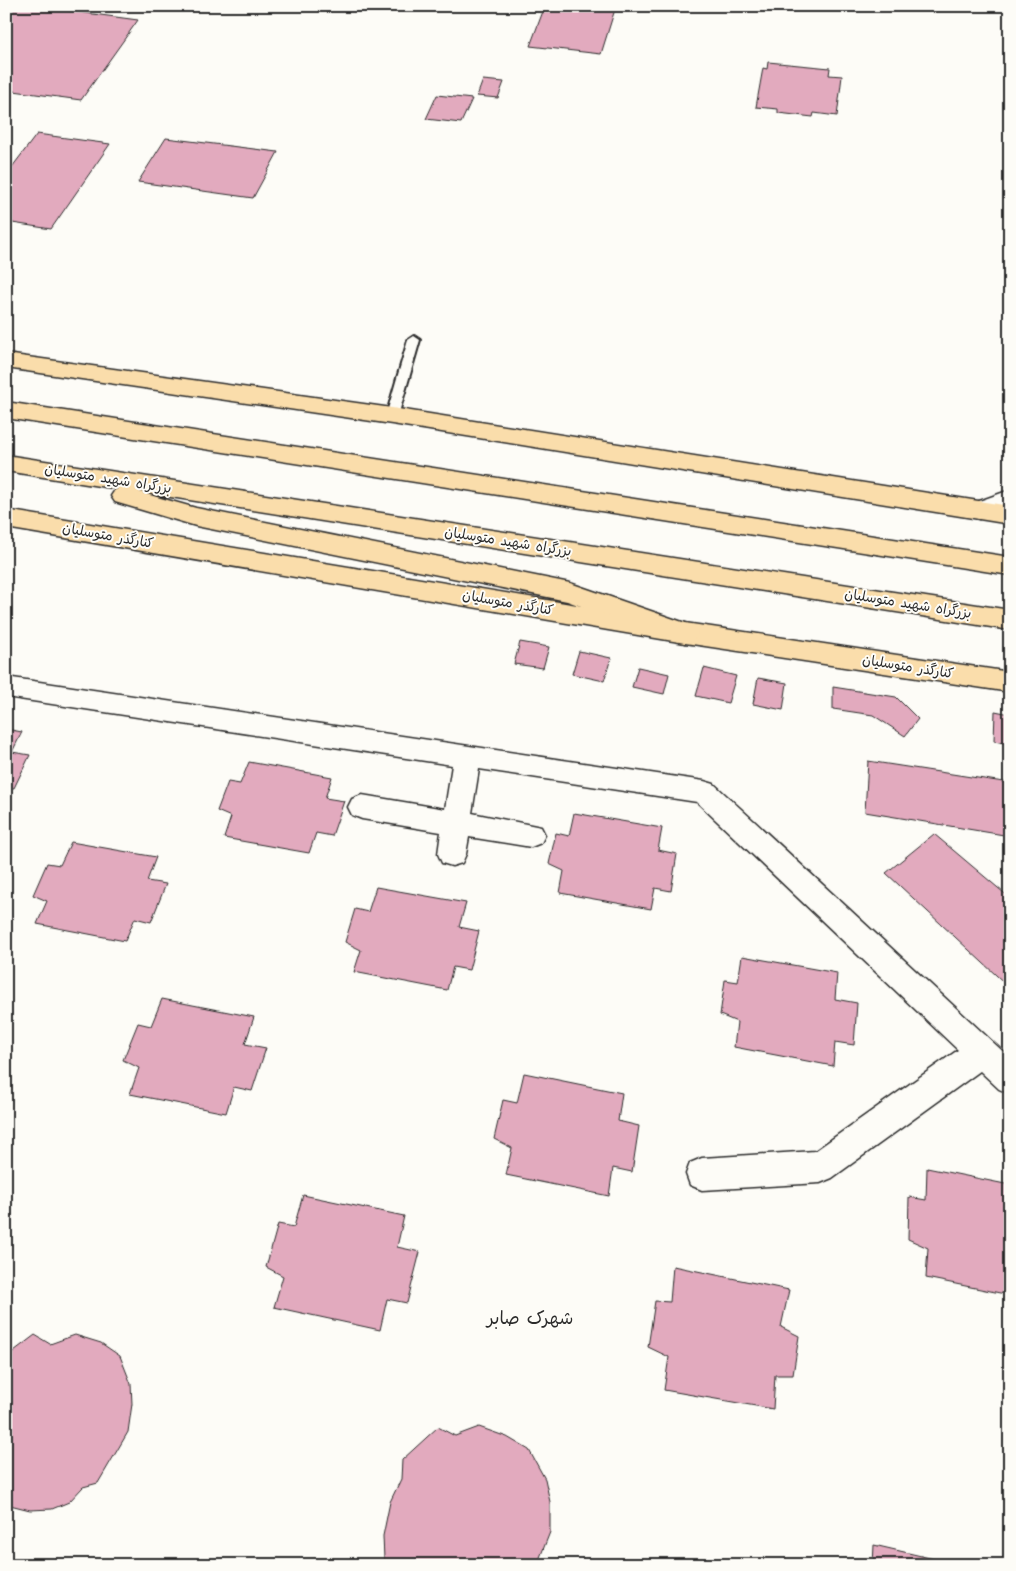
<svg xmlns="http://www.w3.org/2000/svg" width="1016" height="1571" viewBox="0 0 1016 1571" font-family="Kalam,'Playpen Sans Arabic',sans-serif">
<rect width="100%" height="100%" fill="#fdfcf7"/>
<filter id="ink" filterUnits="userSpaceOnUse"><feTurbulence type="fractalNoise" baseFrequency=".02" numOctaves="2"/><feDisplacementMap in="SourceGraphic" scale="10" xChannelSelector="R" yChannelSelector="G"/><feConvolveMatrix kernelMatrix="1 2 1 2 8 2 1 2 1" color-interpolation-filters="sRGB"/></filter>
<g filter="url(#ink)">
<!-- building -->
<g fill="#e2aabe" stroke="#2b2b2b">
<path d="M6,6h27l105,14 -57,80 -75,-10z"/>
<path d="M545,6h71l-15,48 -71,-8z"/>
<path d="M768,62l62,6 -1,7 13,1 -5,40 -23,-3 -1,4 -35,-4v-4l-22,-2 7,-39 4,1z"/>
<path d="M483,80l21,2 -6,16 -21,-2z"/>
<path d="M437,95l35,4 -11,24 -35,-4z"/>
<path d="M37,134l73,10 -59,85 -45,-7v-47z"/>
<path d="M166,138l112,14 -25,46 -115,-16z"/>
<path d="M520,642l29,5 -6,21 -29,-4z"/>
<path d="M579,651l32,7 -7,23 -32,-7z"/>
<path d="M638,667l31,7 -5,20 -32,-7z"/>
<path d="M704,668l32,8 -8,27 -32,-7z"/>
<path d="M758,678l29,5 -4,27 -30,-6z"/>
<path d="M833,687l63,10 22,22 -13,17 -32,-21 -40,-6z"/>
<path d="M995,711l15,3v30l-16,-3z"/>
<path d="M6,729l16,3 -10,20 18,3 -16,33 -8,-1z"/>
<path d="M868,761l142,22v53l-145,-24z"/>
<path d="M249,762l83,15 -7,21 19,3 -12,35 -16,-3 -7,20 -85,-15 7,-21 -14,-6 11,-29 12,2z"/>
<path d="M574,813l88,15 -4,22 19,4 -6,37 -16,-3 -4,21 -91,-16 4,-22 -15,-7 7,-31 13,3z"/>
<path d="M934,834l76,64v90l-124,-115z"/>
<path d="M71,842l85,15 -9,24 19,3 -15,38 -16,-4 -10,23 -88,-17 10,-23 -14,-6 14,-32 13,2z"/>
<path d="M376,887l90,16 -7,24 20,4 -10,39 -16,-3 -6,23 -93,-18 7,-22 -16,-8 10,-33 13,3z"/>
<path d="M742,956l95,17 -2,26 22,4 -3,42 -19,-3 -2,24 -99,-19 3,-25 -17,-7 5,-35 13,2z"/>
<path d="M162,999l92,18 -9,27 21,4 -14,43 -18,-4 -8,26 -96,-19 9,-26 -16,-8 15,-37 13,3z"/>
<path d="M524,1073l98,20 -4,28 21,5 -7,46 -19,-4 -4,28 -103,-21 6,-27 -18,-9 9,-39 14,3z"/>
<path d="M927,1168l83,17v110l-84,-17 2,-30 -20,-9 1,-42 17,3z"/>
<path d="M303,1195l101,21 -7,31 23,5 -13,51 -20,-4 -7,31 -106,-23 9,-31 -17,-9 12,-43 16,3z"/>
<path d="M673,1266l116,24 -8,37 18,9 -6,39h-18l-2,34 -109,-19 5,-33 -21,-10 7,-46 15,1z"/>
<path d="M35,1335l15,9 25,-9 26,8 19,13 11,28 1,20 -4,28 -30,51 -15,4 -14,15 -17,7 -22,1 -24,-6v-147z"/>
<path d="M438,1427l17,9 24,-9 28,10 22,13 16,29 5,23v30l-13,33h-150l-3,-6 -1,-23 7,-34 11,-23 1,-19z"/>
<path d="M874,1545l86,20h-87z"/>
</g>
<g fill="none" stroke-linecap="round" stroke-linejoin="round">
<!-- service casing -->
<g stroke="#2b2b2b" stroke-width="4">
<path id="service" d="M414,336l6,4 -22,76 -2,3h-8l-2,-3 22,-76z"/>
</g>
<!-- minor casing -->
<g stroke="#2b2b2b" stroke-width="3">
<path id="minor" d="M6,677l698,104 10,3 296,274v36l-11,-5 -19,-18 -148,107 -12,5 -118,7 -12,-5 -4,-11 4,-11 12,-5 113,-7 143,-101 -261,-248 -218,-33 -7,44 69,14 4,8 -4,8 -10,4 -62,-10 -3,17 -4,9 -10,3 -10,-3 -4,-9 3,-22 -79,-13 -10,-4 -4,-8 4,-8 10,-4 83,14 7,-44 -446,-68z"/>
</g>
<!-- secondary casing -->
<g stroke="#2b2b2b" stroke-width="3">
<path id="secondary" d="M1010,490v17l-31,12 -8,-3 -4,-6 4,-6z"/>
</g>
<!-- primary casing -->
<g stroke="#2b2b2b" stroke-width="3">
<g id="primary">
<path d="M6,354l386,54 618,98v18l-618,-100 -386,-56z"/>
<path d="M6,510l679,113 325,49v20l-325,-49 -679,-115z"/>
</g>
</g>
<!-- trunk casing -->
<g stroke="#2b2b2b" stroke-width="3">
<g id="trunk">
<path d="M6,402l1004,155v18l-1004,-157z"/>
<path d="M6,455l1004,155v20l-871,-138 57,16 374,75 124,43 4,7 -4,7 -9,3 -118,-42 -371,-75 -81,-24 -4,-6 4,-6 3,-1 -112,-18z"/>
</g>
</g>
<!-- service -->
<use href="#service" fill="#fdfcf7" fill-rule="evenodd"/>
<!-- minor -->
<use href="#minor" fill="#fdfcf7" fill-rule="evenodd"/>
<!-- secondary -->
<use href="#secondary" fill="#fdfcf7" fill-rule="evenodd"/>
<!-- primary -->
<use href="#primary" fill="#faddab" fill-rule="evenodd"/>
<!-- trunk -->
<use href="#trunk" fill="#faddab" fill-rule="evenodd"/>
</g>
</g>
<g text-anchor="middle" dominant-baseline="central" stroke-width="4" stroke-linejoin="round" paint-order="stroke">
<!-- street labels -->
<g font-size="14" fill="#2b2b2b" stroke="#fdfcf7">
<text transform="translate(108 479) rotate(9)">بزرگراه شهید متوسلیان</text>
<text transform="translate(108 536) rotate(10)">کنارگذر متوسلیان</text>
<text transform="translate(508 542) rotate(9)">بزرگراه شهید متوسلیان</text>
<text transform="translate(508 603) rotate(10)">کنارگذر متوسلیان</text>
<text transform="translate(908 604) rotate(9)">بزرگراه شهید متوسلیان</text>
<text transform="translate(908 667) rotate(9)">کنارگذر متوسلیان</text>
</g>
<!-- near-neighbourhood labels -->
<g font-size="18" fill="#2b2b2b" stroke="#fdfcf7">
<text x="530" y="1319">شهرک صابر</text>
</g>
</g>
<!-- margin -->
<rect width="1016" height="1571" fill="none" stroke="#fdfcf7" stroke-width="25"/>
<rect x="12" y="12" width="991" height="1546" fill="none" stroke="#2b2b2b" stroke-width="2" filter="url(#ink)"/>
</svg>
